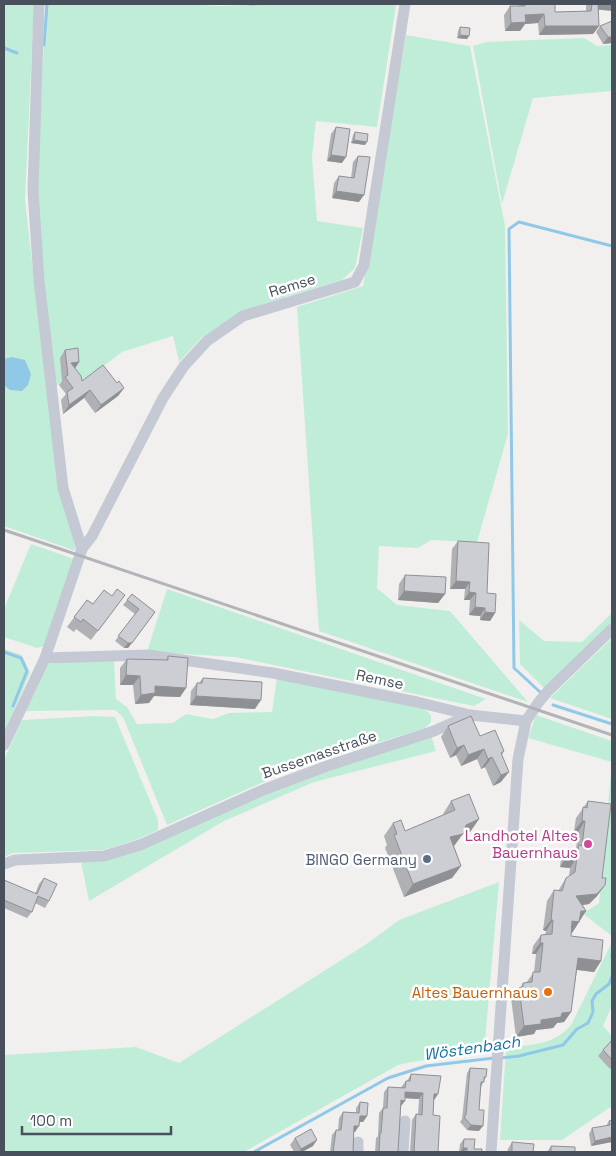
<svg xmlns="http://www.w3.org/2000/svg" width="616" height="1156" viewBox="0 0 616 1156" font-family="'Space Grotesk',sans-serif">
<rect width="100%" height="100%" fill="#f2f0ef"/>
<!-- green -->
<g fill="#c0edd7">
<path d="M4,4h30l-9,196 22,194 29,157 -72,-25z"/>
<path d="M46,4h136l36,2 51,-2 127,1 -19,122 -61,-6 -4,36 5,64 46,7 -8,40 -13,12 -54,16 -46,16 -41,26 -22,24 -6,-26 -51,16 -42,32 -8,-10 -17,13 -19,-195z"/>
<path d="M406,35l64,11 35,180 3,208 -31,108 -46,-2 -13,8 -39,-2 -2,42 20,17 53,6 78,91 -209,-71 -22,-324 66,-21z"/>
<path d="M584,38l13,8 15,-1v46l-79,7 -31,106 -29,-158 13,-4z"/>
<path d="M31,544l43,15 -29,87 -8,2 -33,-11v-28z"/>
<path d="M167,589l319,110 -12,7 -239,-49 -88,-5z"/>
<path d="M612,613v12l-68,63 -24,-24 -1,-44 25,21 38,1z"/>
<path d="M612,638v81l-62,-21z"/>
<path d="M4,649l18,6 8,18 -26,61z"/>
<path d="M114,660l2,39 11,8 10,17 36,-1 13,-9 27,5 16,-6 43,-1 5,-34 146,30 8,7v7l-6,6 -100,31 -55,20 -103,46 -44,-108 -8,-7 -89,1 22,-47 16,-2z"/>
<path d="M536,715l76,26v21l-84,-24z"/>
<path d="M94,716l21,1 43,103v10l-22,10 -33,10 -90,3 -9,4v-97l18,-40z"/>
<path d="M431,735l5,16 -122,31 -90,39 -135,80 -8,-39 204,-77z"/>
<path d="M612,762v174l-30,-23 8,-4 9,-6z"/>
<path d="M499,882l-15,170 -73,10 -13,3 -154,87h-240v-97l132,-8 43,16 189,-120 31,-23z"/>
<path d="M612,942v64l-9,20 9,10v70l-50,34h-62l6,-92c25,-4 47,-2 65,-23z"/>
</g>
<!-- water -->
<path fill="#90c9e7" d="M12,357l13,3 6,14 -3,11 -6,6 -12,-1 -6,-5v-26z"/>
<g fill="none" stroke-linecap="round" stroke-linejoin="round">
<!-- stream -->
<g stroke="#90c9e7" stroke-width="3">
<path d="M250,4h6"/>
<path d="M44,45l3,-41"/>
<path d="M4,48l13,5"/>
<path d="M4,652l17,6 6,13 -14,35"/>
<path d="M540,692l-26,-24 -5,-439 10,-7 93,24"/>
<path d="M553,705l59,19"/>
<path d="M612,955v3"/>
<path d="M500,1058l19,-2 44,-11 14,-16 11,-6 5,-11 -1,-11 4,-7 13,-10 3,-8"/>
<path d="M254,1152l134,-74 38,-12 68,-8"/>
</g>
<!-- minor -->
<g stroke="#c4c9d3" stroke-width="11">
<path d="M39,4l-6,187 6,89 24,208 19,61"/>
<path d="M45,658l103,-3 125,18 144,29 53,13 56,6"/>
<path d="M4,745l41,-87 37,-109 10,-13 71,-138 21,-32 23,-25 36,-25 112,-34 9,-17 41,-261"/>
<path d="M4,864l11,-4 89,-4 36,-11 123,-55 61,-23 110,-36 36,-16"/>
<path d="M358,1152v-10"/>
<path d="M403,1152l2,-31"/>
<path d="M491,1152l27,-393 8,-38 12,-18 10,-12 64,-62"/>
</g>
<!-- rail -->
<path stroke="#b2b4b9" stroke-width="3" d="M4,530l608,205"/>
</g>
<!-- wall -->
<g fill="#afb1b5">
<path d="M519,4h36v8l31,-1v-7h26l-14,6 1,16 -6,8 -54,1 -1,-12 -13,1 -5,7h-15l-1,-16 6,-9h9z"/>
<path d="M612,22v21l-9,1 -7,-12 4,-6z"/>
<path d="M460,27l7,12 -10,-1 1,-7z"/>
<path d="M336,127l6,36 -15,-2 4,-27z"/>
<path d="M355,132l10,13 -14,-2 2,-8z"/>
<path d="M358,156l1,46 -27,-4 2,-15 5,-7 12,2 2,-16z"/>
<path d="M65,350l14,12 -4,6 7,13 35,2 7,5 -6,8 -23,17 -11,-15 -21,16 -2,-14 5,-6 -7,-9 3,-4 -2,-23z"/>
<path d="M458,541l29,52 8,20 -5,8 -10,-1v-4l-11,-1 1,-15h-6l1,-11h-15l2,-40z"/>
<path d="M405,575l40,19 -7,9 -40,-3 1,-16z"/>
<path d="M132,594l23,18 -27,36h-4l-9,-7 20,-27 -12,-9z"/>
<path d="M125,595l-34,45 -15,-11 -2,3 -7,-5 20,-27 6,4 19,-8z"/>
<path d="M168,656l18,32 -6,9 -26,-1 -5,7 -14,1 -2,-19h-13v-17l7,-9 39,1z"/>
<path d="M203,678l52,31 -65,-4 1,-14 6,-8h2z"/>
<path d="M448,726l32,10 24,15 -2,4 -1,27 -8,4 -8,-19 -4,2 -4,-10 -16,7 -5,-11 -6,3 -9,-21z"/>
<path d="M451,801l28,18 -9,13 -8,3 -8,11 7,20 -9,12 -48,19 -19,-49 2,-3 -3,-9 9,-13 12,8 38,-16v-1z"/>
<path d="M588,801l14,77 3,7 -8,11 -8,8 -6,1 3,6 -14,22h-1v3l30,25 -7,11 -17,-2 -6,42 -7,10 -7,1 -4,5 -17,2 -2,4 -18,3 -5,-39 8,-10h1l3,-5h3l8,-11 2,-18h-4l1,-8 8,-11h4l1,-4 -3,-1 4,-29 7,-11 4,1 8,-13 3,-2 1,-8 -10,-1 1,-8 7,-11 8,1 2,-17 -4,-1 2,-13z"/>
<path d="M44,878l5,23 -4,7 -10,-5 -3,9 -5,6 -23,-10v-28l31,14 4,-10z"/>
<path d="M612,1040v27l-2,2 -12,-13 5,-6z"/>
<path d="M470,1068l16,9 -5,10 -2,23v21l-12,-1 -7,-8 2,-3 5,-46z"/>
<path d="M411,1074l27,20 -4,6 -1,15 5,37h-28l2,-32 4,-6h2l1,-15 -14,-1 -4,8 -3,46h-23l1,-14 2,-2 1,-23 4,-5 1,-16 4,-5 13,1 1,-2 4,-5h1z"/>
<path d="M360,1102l7,14 -4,6h-4l-5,10 -1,20h-23l2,-17 4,-5h2l1,-12 4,-6 13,1v-5z"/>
<path d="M612,1120v22l-21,4 -2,-12 3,-6 14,-2 3,-5z"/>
<path d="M295,1138l18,8 -11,6h-8l-4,-7z"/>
<path d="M464,1139l10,10 8,3h-23l1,-8z"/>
<path d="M512,1142l21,10h-26l1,-3z"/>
<path d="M551,1146l24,6h-28z"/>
</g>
<!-- shaded-wall -->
<g fill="#8f9094">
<path d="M596,4h16v7l-20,-2z"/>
<path d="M544,14l-6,9 -13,1 -5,7h-15l6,-8 14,-8z"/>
<path d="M545,26h54l-6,8 -54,1z"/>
<path d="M460,35l9,1 -2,3 -10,-1z"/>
<path d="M608,37h4v6l-9,1z"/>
<path d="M354,140l13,2 -2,3 -14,-2z"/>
<path d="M331,155l15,2 -4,6 -15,-2z"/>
<path d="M336,191l28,4 -5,7 -27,-4z"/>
<path d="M79,362l-5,8 -3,-7z"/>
<path d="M124,388l-6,8 -23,17 6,-8z"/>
<path d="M90,390l-6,8 -21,16 6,-9z"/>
<path d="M456,581l14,1 -5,7h-15z"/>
<path d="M404,591l41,3 -7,9 -40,-3z"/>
<path d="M469,592l7,1 -6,7h-6z"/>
<path d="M475,607l10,1 -5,8 -11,-1z"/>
<path d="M155,612l-27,36h-4l4,-5z"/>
<path d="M485,612l10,1 -5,8 -10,-1z"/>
<path d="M126,675l14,1 -7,9h-13z"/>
<path d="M155,686l31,2 -6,9 -26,-1 -5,7 -14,1 6,-9z"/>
<path d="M196,696l65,4 -6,9 -65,-4z"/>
<path d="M464,745l-8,10 -6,3 7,-10z"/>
<path d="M484,749l-7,10 -16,7 7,-11z"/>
<path d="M492,757l-7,10 -4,2 7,-10z"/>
<path d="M509,772l-8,10 -8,4 8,-11z"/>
<path d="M479,819l-9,13 -8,3 -8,11 -13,4 9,-13 16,-12z"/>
<path d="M582,821h3l-7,11 -4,-1z"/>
<path d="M567,856l10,1 -7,11 -10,-1z"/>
<path d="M461,866l-9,12 -48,19 9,-13z"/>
<path d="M605,885l-8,11 -8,8 -20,3 7,-11z"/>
<path d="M581,911h5l-14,22 -7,-1z"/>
<path d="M551,920h2l-7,11 -3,-1z"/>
<path d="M540,943h3l-7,11h-4z"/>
<path d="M578,958l23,3 -7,11 -23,-3z"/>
<path d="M571,1012l-7,10 -7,1 -4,5 -17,2 -2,4 -18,3 8,-11 38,-13z"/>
<path d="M405,1092l18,1 -4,6 -18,-1z"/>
<path d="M434,1094h4l-4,6h-4z"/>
<path d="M401,1100l4,1 -4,5z"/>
<path d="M360,1116h7l-4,6h-8z"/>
<path d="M471,1125l12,1 -4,5 -12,-1z"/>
<path d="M354,1126h5l-4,6 -5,-1z"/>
<path d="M612,1137v5l-21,4 4,-5z"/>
<path d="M317,1140l-4,6 -11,6h-3l2,-3z"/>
<path d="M463,1148h4l-3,4h-4z"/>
</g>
<!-- building -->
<g fill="#ccced3" stroke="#8f9094">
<path d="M525,4h30v8l36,-1 1,-7h6l1,22h-54l-1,-12 -19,1 1,7 -15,1 -1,-17h15z"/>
<path d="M612,21v16h-4l-8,-11z"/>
<path d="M460,27l10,1 -1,8 -9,-1z"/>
<path d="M336,127l14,2 -4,28 -15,-2z"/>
<path d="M355,132l13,2 -1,8 -13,-2z"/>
<path d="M358,156l12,1 -6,38 -28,-4 3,-15 15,2z"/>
<path d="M78,348l1,14 -8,1 10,13 1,5 21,-16 14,18 2,-2 5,7 -23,17 -11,-15 -21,15 -2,-13 6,-4 -8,-11 3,-2 -3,-25z"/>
<path d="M458,541l31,2 -2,50 9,1 -1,19 -10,-1v-4l-10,-1 1,-14 -7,-1 1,-10 -14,-1z"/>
<path d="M405,575l41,2 -1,17 -41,-3z"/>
<path d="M117,589l8,6 -27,36 -15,-12 -2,3 -7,-5 13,-17 6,4 11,-14 8,6z"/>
<path d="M132,594l23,18 -23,31h-4l-10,-7 21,-27 -12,-9z"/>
<path d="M168,656l20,2 -2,30 -31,-2v7l-14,2 -1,-19 -14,-1 1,-16 41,1z"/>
<path d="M203,678l59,4 -1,18 -65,-4 1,-13h5z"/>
<path d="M471,716l9,20 15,-6 9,21 -3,2 8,19 -8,3 -9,-18 -4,2 -4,-10 -16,6 -4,-10 -7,3 -9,-22z"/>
<path d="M469,794l10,25 -13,6 -3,9 -13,3 11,29 -48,18 -19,-49 3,-1 -4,-11 8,-3 4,11 50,-21 -4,-9z"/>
<path d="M588,801l23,3 -9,74h4l-1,7 -8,9 -21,2 10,15h-5l-2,11 -7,-1 -1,15 32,4 -2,21 -23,-3 -7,54 -9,1 -1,4 -20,3v4l-17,2 -5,-38 4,-1v-4l9,-1 1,-10h7l3,-29h-3l1,-8 11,-1 1,-14h-2l3,-30 8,1 4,-13 9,-6 2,-15 -10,-1 1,-8 10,2 1,-5 3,1 3,-25h-3l1,-14 4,1z"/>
<path d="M44,878l13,6 -8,17 -11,-5 -6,16 -28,-12v-20l33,14z"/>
<path d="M612,1040v20l-9,-10z"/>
<path d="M470,1068l17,1 -1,8h-2v5h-3l-2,28h5l-1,16 -12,-1 -7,-8 2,-2z"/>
<path d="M411,1074l30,2 -3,18h-4l-1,21 7,1 -2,36h-24l2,-38 6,1 1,-22 -18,-1v9l-4,-1 -3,52h-19l1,-19h1l2,-25h4l1,-21 17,1 1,-7h4z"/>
<path d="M360,1102l8,1 -1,13h-7l-1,10h-5l-1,26h-20l3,-22h5l2,-18 16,1z"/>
<path d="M612,1120v17l-17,4 -3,-13 18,-3 -1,-4z"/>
<path d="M311,1129l6,11 -16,9 -6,-11z"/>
<path d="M464,1139h11l-1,10h8v3h-15v-4h-4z"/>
<path d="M512,1142l22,2 -1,8h-21z"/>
<path d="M551,1146l24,1v5h-24z"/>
</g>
<!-- markers -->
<circle fill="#d1479c" stroke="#fff" stroke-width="2" cx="588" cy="844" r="5"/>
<circle fill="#5c6f8a" stroke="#fff" stroke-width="2" cx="427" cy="859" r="5"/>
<circle fill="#e8710a" stroke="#fff" stroke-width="2" cx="548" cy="992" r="5"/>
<g text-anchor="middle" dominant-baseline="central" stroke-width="5" stroke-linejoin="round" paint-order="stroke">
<!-- street labels -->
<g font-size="15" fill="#48505c" stroke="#fff">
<text transform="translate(292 285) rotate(-17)">Remse</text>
<text transform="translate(380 679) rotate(12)">Remse</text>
<text transform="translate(319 754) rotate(-19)">Bussemasstraße</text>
</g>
<!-- hotel labels -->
<g font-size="15" fill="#b23c85" stroke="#fff" text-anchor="end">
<text x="578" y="835">Landhotel Altes<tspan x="578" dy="17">Bauernhaus</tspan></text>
</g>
<!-- service labels -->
<g font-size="15" fill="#4e5e75" stroke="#fff" text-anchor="end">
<text x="417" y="859">BINGO Germany</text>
</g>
<!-- food labels -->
<g font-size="15" fill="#c56008" stroke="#fff" text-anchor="end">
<text x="538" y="992">Altes Bauernhaus</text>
</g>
<!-- water labels -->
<g font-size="16" font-style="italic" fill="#1472a3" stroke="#fff">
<text transform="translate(472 1048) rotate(-8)">Wöstenbach</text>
</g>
</g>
<!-- border -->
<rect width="616" height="1156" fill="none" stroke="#48505c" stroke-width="10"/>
<!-- scale -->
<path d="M22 1126v8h149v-8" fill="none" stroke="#48505c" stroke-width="2.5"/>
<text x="30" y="1126" font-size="15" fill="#48505c" stroke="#ffffff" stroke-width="4" paint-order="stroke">100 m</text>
</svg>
